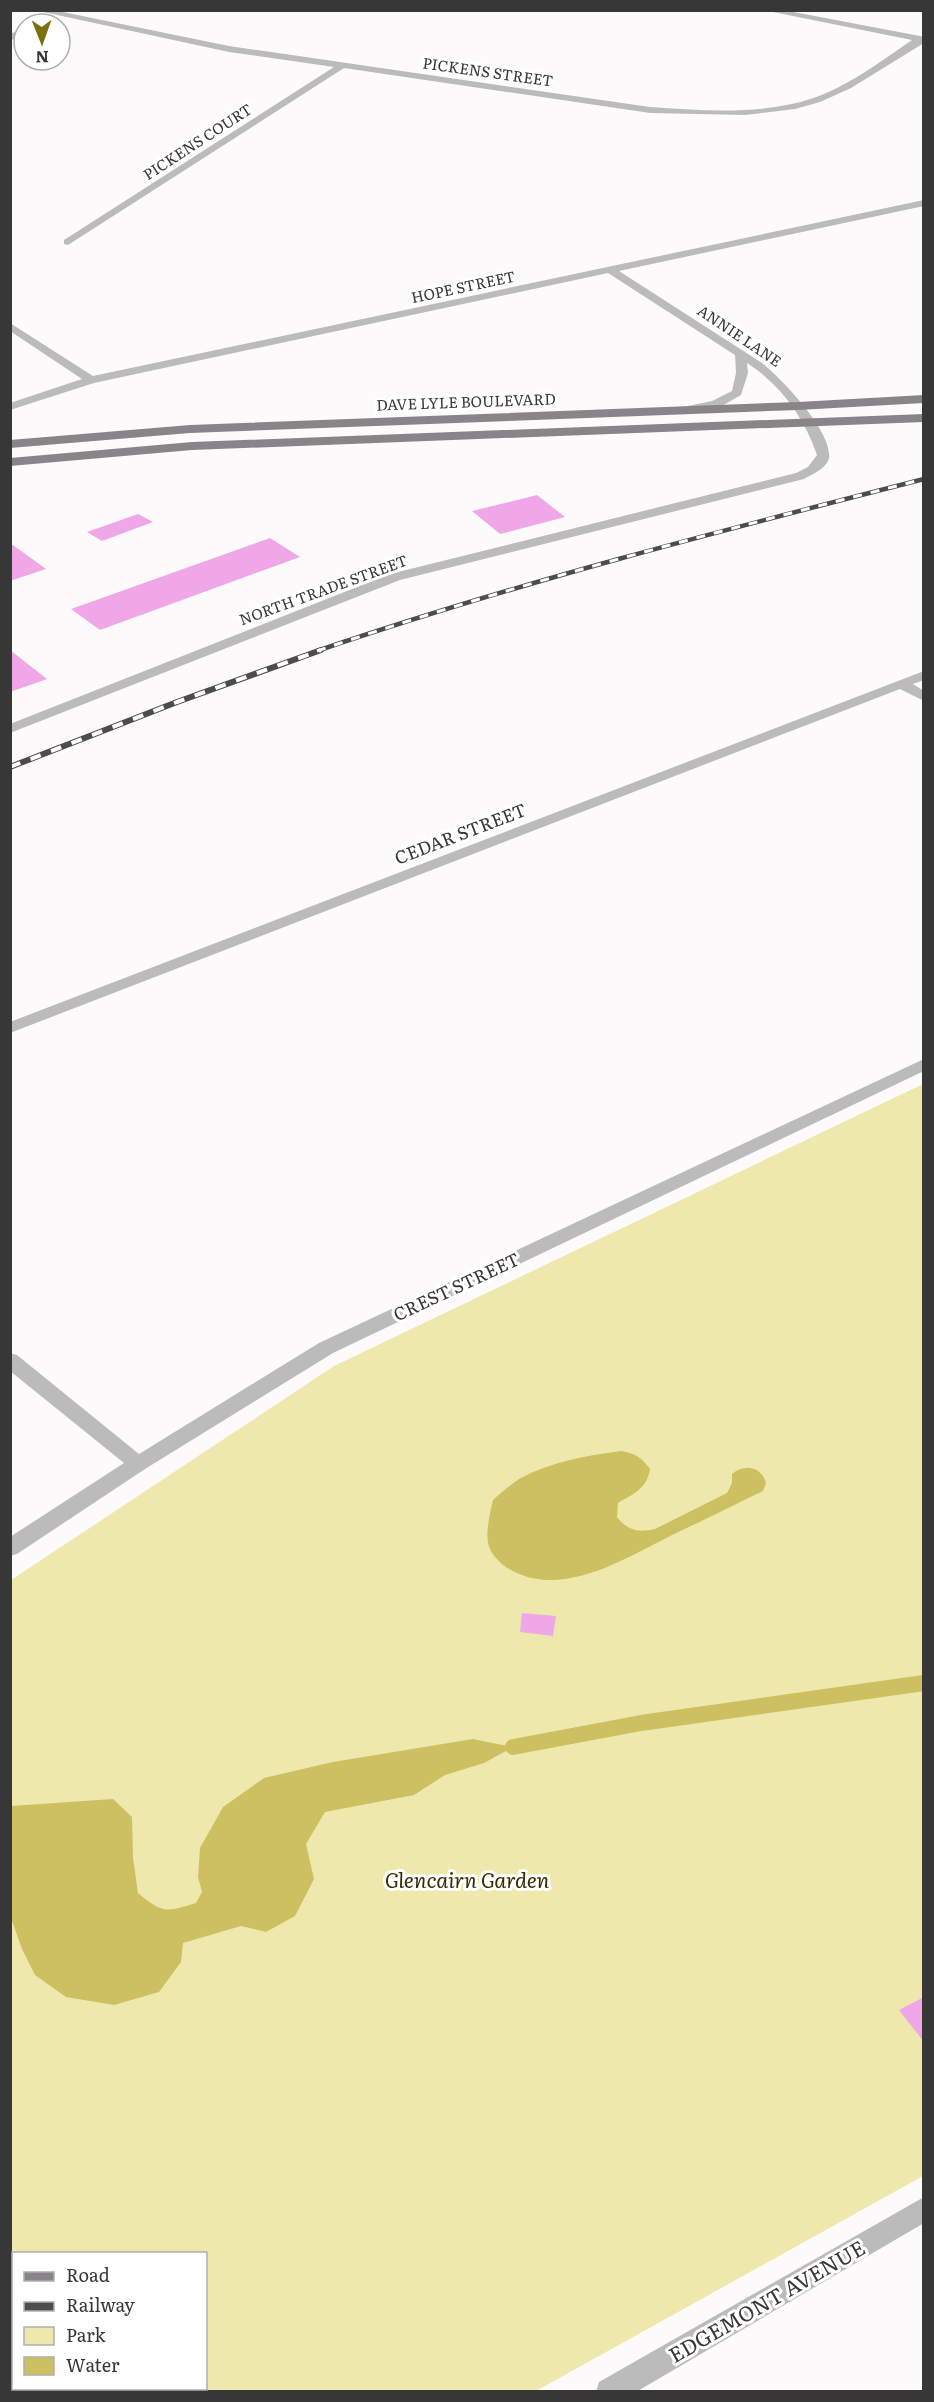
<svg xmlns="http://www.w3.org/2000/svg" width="934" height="2402" viewBox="0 0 934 2402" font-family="Literata,serif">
<rect width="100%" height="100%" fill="#fdfafc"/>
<!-- green -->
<path fill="#efe8ac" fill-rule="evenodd" d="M923,1084v1092l-387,215 -525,1v-812l323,-214zM14,2254h192v134h-192z"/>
<!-- water -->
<g fill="#ccc060">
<path d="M622,1451c14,3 20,7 28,18 -3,20 -17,25 -32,34l-1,14c10,13 21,16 38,12l72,-36 5,-10v-9c13,-11 30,-7 34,9l-3,8c-31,15 -61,30 -91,44 -46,23 -108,63 -159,36 -9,-4 -19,-13 -23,-22 -6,-13 0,-35 3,-49 8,-7 17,-15 26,-21 31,-17 68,-24 103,-28z"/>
<path d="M473,1739l40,8 -29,16 -39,12 -31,20 -89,17 -19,32 8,35 -19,37 -29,16 -25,-6 -58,17 -2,19 -22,30 -45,13 -48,-8 -31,-22 -13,-26 -11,-31v-112l102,-7 19,18 1,41 5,35c25,21 28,19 58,10l6,-11 -4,-15 2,-29 23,-41 41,-29 69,-16z"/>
</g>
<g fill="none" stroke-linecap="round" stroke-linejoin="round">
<!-- stream -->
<path stroke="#ccc060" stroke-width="16" d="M513,1747l128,-24 283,-40"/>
</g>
<!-- building -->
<g fill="#efa7e8">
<path d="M537,495l28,22 -65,17 -28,-23z"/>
<path d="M138,514l15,8 -51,19 -15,-9z"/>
<path d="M270,538l30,19 -200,73 -29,-21z"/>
<path d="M10,545h3l33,24 -36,12z"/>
<path d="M10,650l37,29 -37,13z"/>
<path d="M522,1613l34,3 -3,20 -33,-4z"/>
<path d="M924,1997v45l-25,-32z"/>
</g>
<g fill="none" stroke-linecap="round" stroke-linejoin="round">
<!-- street -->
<g fill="#bcbbbc" fill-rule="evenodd">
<path d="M34,10h19l176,36 421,61c60,4 129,10 185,-18 27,-13 52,-32 77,-49l-149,-30h20l137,26 4,1v6l-73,45 -31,14 -25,7 -50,6 -95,-2 -306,-45 -276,177 -4,-1v-4l270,-173 -105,-15z"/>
<path d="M24,28v6l-14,7v-7z"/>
<path d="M924,200v6l-305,65 143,92c19,15 71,69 67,95 -2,10 -16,16 -25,21l-404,101 -390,153v-9l380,-150 406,-101 12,-6 9,-12c-13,-38 -36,-70 -70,-92l1,10 -7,22 -21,12 -37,6v-6l29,-6 20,-10 4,-18 -1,-18 -127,-82 -514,110 -84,27v-7l72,-24 -72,-48v-8l83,53z"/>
<path d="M924,671v9l-11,4 11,7v10l-24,-12 -890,344v-11z"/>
<path d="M924,1059v12l-591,282 -188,116 -128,85 -7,2v-19l114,-74 -114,-92v-18l7,2 122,99 180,-111z"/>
<path d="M924,2197v26l-288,169h-40l3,-10z"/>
</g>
<!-- primary -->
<g fill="#878587" fill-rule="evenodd">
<path d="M924,395v8l-126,7 -608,23 -180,15v-8l180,-15 608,-23z"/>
<path d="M924,414v8l-732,28 -182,16v-8l182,-16z"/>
</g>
<!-- rail-far1 casing -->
<g stroke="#4d4c4d" stroke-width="4.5">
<path id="rail-far1" d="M317,651c199,-68 403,-120 607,-172"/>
</g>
<!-- rail casing -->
<g stroke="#4d4c4d" stroke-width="6">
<path id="rail" d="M10,767l167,-65 144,-52"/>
</g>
<!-- rail-far1 -->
<use href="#rail-far1" stroke="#fff" stroke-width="3" stroke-dasharray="9" stroke-linecap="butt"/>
<!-- rail -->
<use href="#rail" stroke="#fff" stroke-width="4" stroke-dasharray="11" stroke-linecap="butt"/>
</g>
<g text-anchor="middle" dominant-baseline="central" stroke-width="6" stroke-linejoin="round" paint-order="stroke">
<!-- far-street labels -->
<g font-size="15" fill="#383738" stroke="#fff">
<text transform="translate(488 71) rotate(8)">PICKENS STREET</text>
<text transform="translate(197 141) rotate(-33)">PICKENS COURT</text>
<text transform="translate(463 286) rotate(-12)">HOPE STREET</text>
<text transform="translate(740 335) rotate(34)">ANNIE LANE</text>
<text transform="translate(466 401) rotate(-2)">DAVE LYLE BOULEVARD</text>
<text transform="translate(323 589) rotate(-20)">NORTH TRADE STREET</text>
</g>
<!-- street labels -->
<g font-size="18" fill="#383738" stroke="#fff">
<text transform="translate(460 833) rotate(-21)">CEDAR STREET</text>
<text transform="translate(456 1286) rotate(-25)">CREST STREET</text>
</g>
<!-- near-park labels -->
<g font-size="21" font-style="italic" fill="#332d02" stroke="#fff">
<text x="467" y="1878">Glencairn Garden</text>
</g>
<!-- near-street labels -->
<g font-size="21" fill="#383738" stroke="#fff">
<text transform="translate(766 2300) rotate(-30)">EDGEMONT AVENUE</text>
</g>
</g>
<!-- border -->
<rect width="934" height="2402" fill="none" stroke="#383738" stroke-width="24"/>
<!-- legend -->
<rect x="12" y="2252" width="195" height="138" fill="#ffffff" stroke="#afafaf" stroke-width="1.5"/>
<rect x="24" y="2272" width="30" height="9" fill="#878587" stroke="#afafaf" stroke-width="1.5"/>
<text x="66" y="2282" font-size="18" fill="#383738">Road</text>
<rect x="24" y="2302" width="30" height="9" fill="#4d4c4d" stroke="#afafaf" stroke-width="1.5"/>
<text x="66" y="2312" font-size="18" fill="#383738">Railway</text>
<rect x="24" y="2327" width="30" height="18" fill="#efe8ac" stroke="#afafaf" stroke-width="1.5"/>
<text x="66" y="2342" font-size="18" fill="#383738">Park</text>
<rect x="24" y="2357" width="30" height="18" fill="#ccc060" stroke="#afafaf" stroke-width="1.5"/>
<text x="66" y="2372" font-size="18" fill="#383738">Water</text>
<!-- north arrow -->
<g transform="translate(42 42) rotate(179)"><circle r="28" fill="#ffffff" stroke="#afafaf" stroke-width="1.5"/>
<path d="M0-4.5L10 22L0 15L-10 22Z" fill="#7b7010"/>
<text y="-9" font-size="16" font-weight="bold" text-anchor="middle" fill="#383738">N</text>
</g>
</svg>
